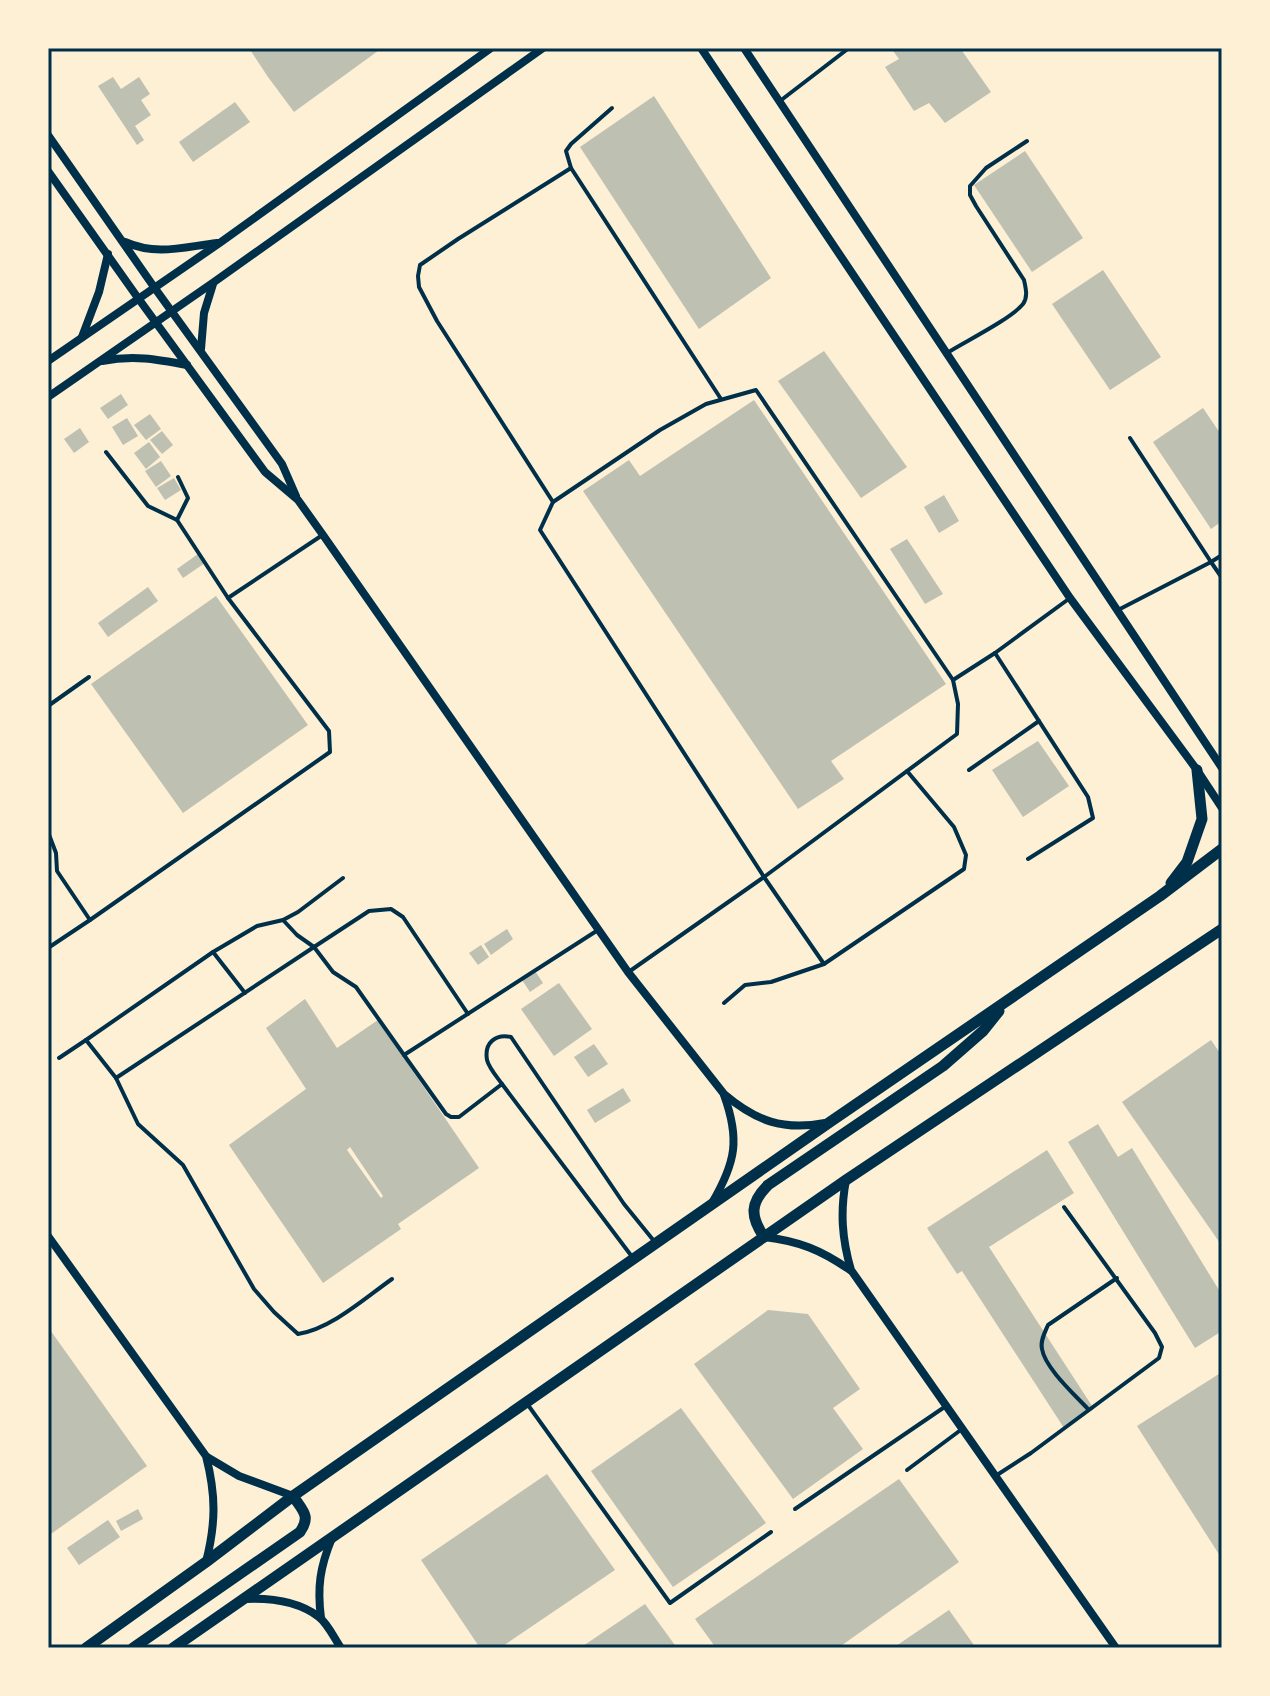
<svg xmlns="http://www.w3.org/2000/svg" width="1270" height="1696" viewBox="0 0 1270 1696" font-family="'Zilla Slab',serif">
<rect width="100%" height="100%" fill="#fdf0d5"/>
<!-- building -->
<g fill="#bec0b2" fill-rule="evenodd">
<path d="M249,48h133l-88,64 -26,-35z"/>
<path d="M891,48h69l31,44 -46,31 -16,-20 -15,8 -29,-44 14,-8z"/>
<path d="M113,77l8,12 18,-12 11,17 -9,6 10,15 -16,11 9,14 -7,5 -39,-59z"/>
<path d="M654,96l117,182 -72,51 -119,-182z"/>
<path d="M235,102l15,20 -57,40 -14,-20z"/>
<path d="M1025,151l58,87 -51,34 -58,-87z"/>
<path d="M1103,270l58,87 -51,33 -58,-86z"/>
<path d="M824,351l83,116 -46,31 -83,-117z"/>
<path d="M121,394l7,11 -20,14 -8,-11z"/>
<path d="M754,400l192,284 -115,77 13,18 -46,30 -215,-318 46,-31 11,16z"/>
<path d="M1203,408l19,28v85l-11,8 -58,-87z"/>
<path d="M150,414l11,15 -15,11 -12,-15z"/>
<path d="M127,418l11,18 -15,9 -11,-18z"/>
<path d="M80,428l9,14 -15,11 -10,-14z"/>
<path d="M162,431l11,14 -11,9 -12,-14z"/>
<path d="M149,442l11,15 -14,12 -12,-16z"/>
<path d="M161,461l10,15 -15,11 -11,-16z"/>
<path d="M174,478l7,12 -16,10 -8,-12z"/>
<path d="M944,495l15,26 -20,12 -15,-26z"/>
<path d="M907,539l36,55 -18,10 -35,-55z"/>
<path d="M198,554l7,9 -22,15 -6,-9z"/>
<path d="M148,587l10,14 -50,36 -10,-14z"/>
<path d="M216,596l92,129 -125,88 -92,-129z"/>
<path d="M1038,741l31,45 -46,31 -31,-47z"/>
<path d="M507,929l6,10 -22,16 -7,-11z"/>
<path d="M481,945l8,12 -11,8 -9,-12z"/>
<path d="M535,971l8,12 -13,9 -8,-12z"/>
<path d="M559,983l33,46 -38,27 -33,-47z"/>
<path d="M305,999l32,49 41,-28 101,148 -81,56 3,5 -78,54 -94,-138 77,-56 -40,-61zM350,1147l33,49 -2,2 -34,-48z"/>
<path d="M1211,1040l11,16v190l-100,-144z"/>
<path d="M594,1044l14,20 -20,13 -14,-20z"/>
<path d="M623,1088l8,13 -36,22 -8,-13z"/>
<path d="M1098,1124l20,33 14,-9 90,147v36l-27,17 -127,-206z"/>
<path d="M1047,1150l27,43 -85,54 105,162 -30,19 -102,-157 -5,3 -30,-46z"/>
<path d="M768,1310l40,4 52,75 -27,19 30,41 -70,50 -99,-135z"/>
<path d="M48,1327l99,139 -99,70z"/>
<path d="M1222,1372v187l-85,-133z"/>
<path d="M681,1408l85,115 -93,64 -82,-116z"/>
<path d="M547,1474l68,96 -115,78h-20l-59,-88z"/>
<path d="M899,1479l60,83 -121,86h-122l-21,-29z"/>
<path d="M138,1509l5,10 -22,12 -5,-10z"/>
<path d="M108,1520l12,17 -41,28 -12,-17z"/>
<path d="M645,1604l32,44h-97z"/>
<path d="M949,1610l27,38h-83z"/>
</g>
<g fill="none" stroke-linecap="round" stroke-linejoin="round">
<!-- service -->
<g stroke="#003049" stroke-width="4">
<path d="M780,101l69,-53"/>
<path d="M571,168l-5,-17 5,-7 41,-36"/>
<path d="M947,353c17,-11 64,-34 76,-49 5,-7 3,-15 1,-24l-48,-74 -6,-11v-9l16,-18 41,-27"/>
<path d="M106,452l42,54 29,14 51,78"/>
<path d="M553,502l-116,-181 -18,-34 -1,-11 2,-11 38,-26 113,-71 150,231"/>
<path d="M177,520l11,-22 -10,-21"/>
<path d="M1222,555l-11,7 11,16"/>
<path d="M1118,610l93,-48 -81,-124"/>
<path d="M995,653l93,144 5,21 -65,41"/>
<path d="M48,706l41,-29"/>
<path d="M969,770l70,-49"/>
<path d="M907,771l47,56 12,28 -2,14 -140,95 -60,-87 -224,-347 13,-28 107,-72 46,-26 50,-14 197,290"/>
<path d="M48,832l8,21 1,18 33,49 240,-168 -1,-21 -101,-133 93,-62"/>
<path d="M48,948l42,-28"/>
<path d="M213,952l32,41"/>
<path d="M630,971l134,-94 193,-143 1,-30 -5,-24 42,-27 75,-55"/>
<path d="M724,1003l21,-18 26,-3 53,-18"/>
<path d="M468,1014l-65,-97 -12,-8 -22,2 -55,36 19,25 23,15 48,68 194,-125"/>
<path d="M86,1040l127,-88 44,-26 26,-6 15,-8 45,-34"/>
<path d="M404,1055l42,59 5,3h8l43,-33 131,174"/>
<path d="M59,1058l27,-18 30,38 198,-131 -17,-12 -14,-15"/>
<path d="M116,1078l22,46 45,41 71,124 20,23 24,22c33,-5 67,-36 94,-55"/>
<path d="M502,1084c-5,-7 -13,-16 -15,-24 -3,-18 9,-26 24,-23l113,167 30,37"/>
<path d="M528,1405l142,198 101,-71"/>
<path d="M1088,1409c-13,-14 -43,-41 -46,-60 -2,-8 3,-17 6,-24l69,-47"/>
<path d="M907,1470l55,-41"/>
<path d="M997,1475l34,-22 128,-95 3,-11 -7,-14 -91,-126"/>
<path d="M795,1509l151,-103"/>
</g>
<!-- minor -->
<g stroke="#003049" stroke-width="8">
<path d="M701,48l369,550 127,172 25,38"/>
<path d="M744,48l478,720"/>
<path d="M48,135l106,152 128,177 14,32"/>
<path d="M48,171l90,127 127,174 33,28 25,35 305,437 96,122c32,27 59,37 101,29"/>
<path d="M125,242c32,14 58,5 92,1"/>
<path d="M82,337l17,-45 9,-38"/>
<path d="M201,349l3,-36 9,-29"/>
<path d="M48,361l173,-119 270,-194"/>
<path d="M102,361c31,-6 54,-2 85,4"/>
<path d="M48,397l166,-115 329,-234"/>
<path d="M846,1180c-6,32 -4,59 5,90l265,378"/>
<path d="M712,1203c24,-41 28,-64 12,-108"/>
<path d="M48,1236l158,220c10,39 10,67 0,106"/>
<path d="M764,1237c35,4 57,13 86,33"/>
<path d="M207,1457l32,19 54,20"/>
<path d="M246,1599c24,-1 52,2 73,18 9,7 15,21 22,31"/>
<path d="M321,1618c-4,-31 -1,-51 11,-80"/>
</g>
<!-- tertiary -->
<g stroke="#003049" stroke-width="11">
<path d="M1171,883l16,-21 15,-43 -5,-49"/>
<path d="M764,1237c-14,-21 -14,-34 4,-52l175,-119 40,-35 16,-20"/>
<path d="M86,1648l120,-86 87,-66 537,-374 330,-226 62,-47"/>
<path d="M133,1648l167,-116c11,-16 3,-21 -7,-36"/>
<path d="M173,1648l673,-468 376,-251"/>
</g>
</g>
<!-- border -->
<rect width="1270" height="1696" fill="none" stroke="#fdf0d5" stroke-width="100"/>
<rect x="50" y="50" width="1170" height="1596" fill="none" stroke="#003049" stroke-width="3"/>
</svg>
